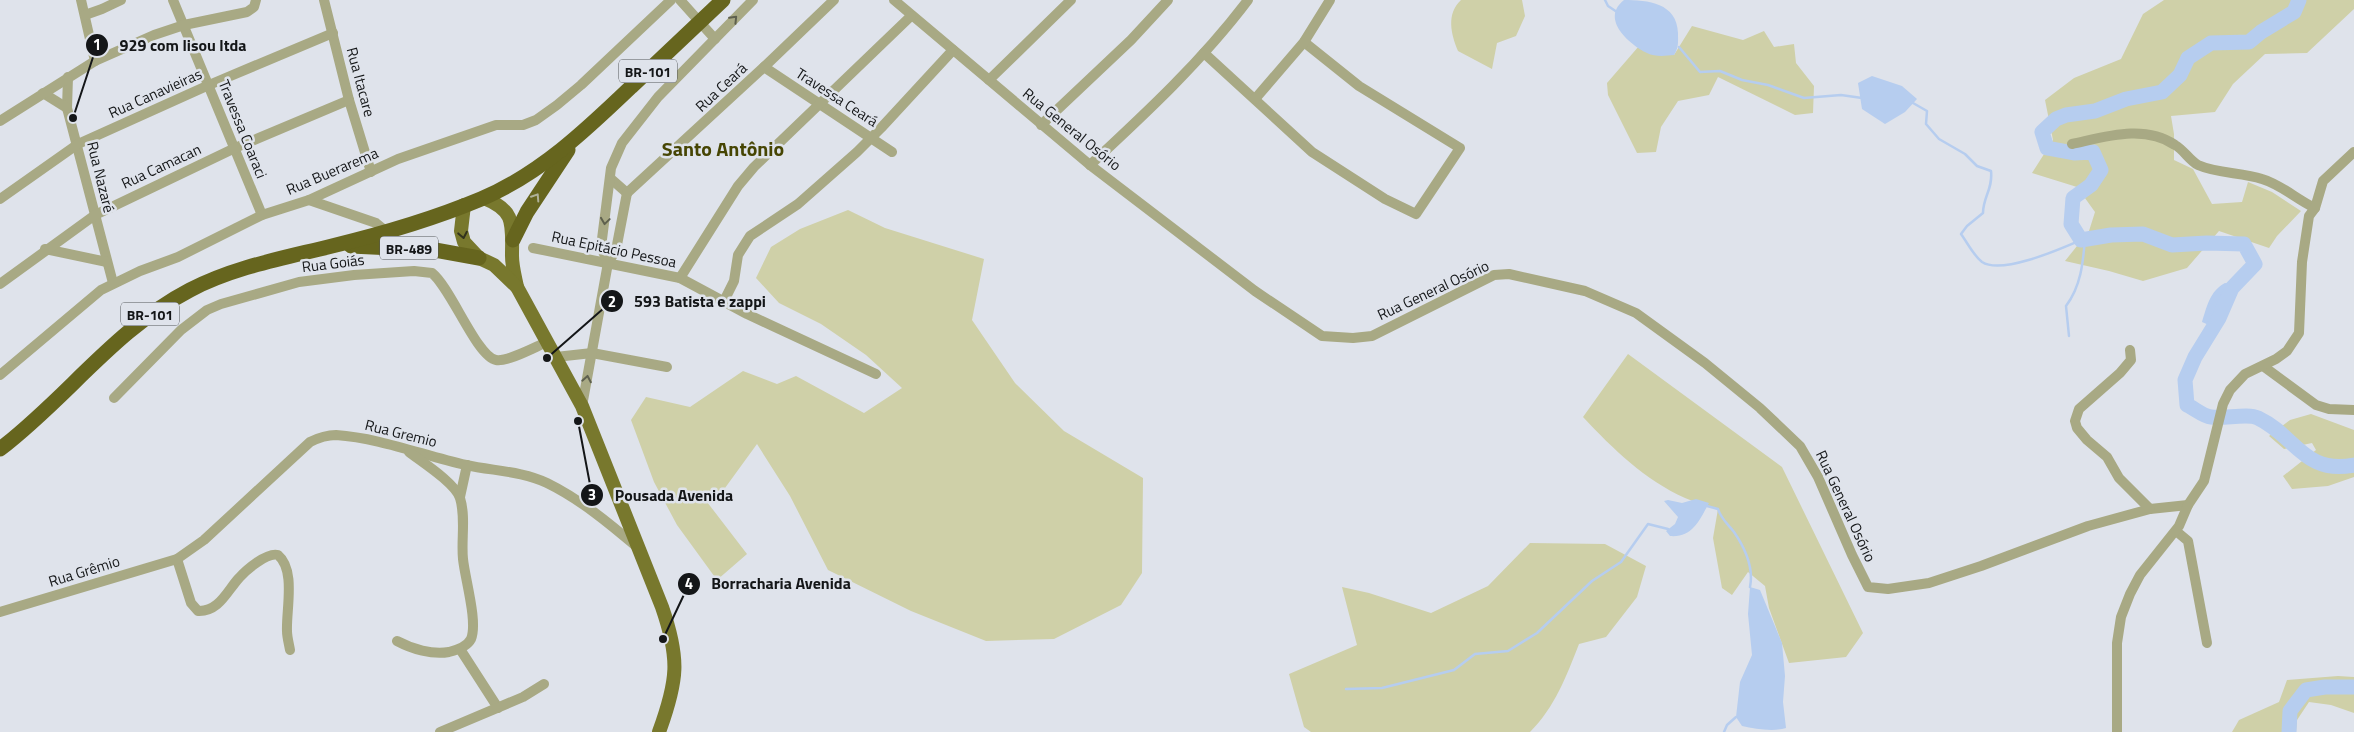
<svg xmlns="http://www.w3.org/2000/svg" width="2354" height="732" viewBox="0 0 2354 732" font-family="'Titillium Web',sans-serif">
<rect width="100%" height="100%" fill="#dfe3eb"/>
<!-- green -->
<g fill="#cfd0a8">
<path d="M1461,0h61l3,16 -9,20 -19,7 -5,26 -34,-18c-7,-17 -12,-37 3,-51z"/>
<path d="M2164,0h190v9l-47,44 -42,1 -32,30 -18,28 -44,4 3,18v26l19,9 19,35 30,-2 6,-20 24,10 29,19 -24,25 -8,12 -50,-17 -32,37 -44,13 -34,-10 -44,-10 24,-30 6,-19 -18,-25 -45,-14 21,-33 -8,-40 29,-22 47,-19 22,-45z"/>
<path d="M1692,26l51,14 21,-9 10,16 20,-3 2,19 18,23 -1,27 -18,2 -77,-38 -9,18 -31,6 -17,26 -5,25 -19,1 -29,-58 -1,-12 32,-37 14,8 21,1z"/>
<path d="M848,210l37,18 99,31 -12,61 43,63 49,48 79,47 -1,95 -21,32 -67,34 -68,2 -75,-30 -83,-41 -38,-74 -33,-52 -32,44 -21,10 43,56 -30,26 -40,-55 -23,-43 -23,-62 15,-23 44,10 53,-36 34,13 19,-8 68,37 38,-25 -36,-33 -45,-31 -42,-21 -23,-25 15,-31 29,-18z"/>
<path d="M1628,354l154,113 81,166 -17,24 -57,6 -20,-55 -4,-22 -17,-14 -16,23 -10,-7 -9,-50 5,-29c-11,-4 -22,-6 -33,-11 -40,-18 -72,-49 -102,-81z"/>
<path d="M2311,414l43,16v47l-26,9 -36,3 -9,-13 33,-26 -4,-7 -28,6 -15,-13 21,-16z"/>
<path d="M1530,543l75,1 41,22 -9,31 -31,40 -27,7c-13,33 -24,63 -49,88h-219l-7,-5 -15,-53 68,-29 -15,-58 27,6 62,20 57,-27z"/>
<path d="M2338,676l16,1v36l-23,-8 -22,-3 -12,18 -1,12h-64l7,-12 40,-18 8,-22z"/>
</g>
<!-- water -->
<g fill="#b6cdef">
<path d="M1624,0c24,0 53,3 54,33 0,9 1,14 -4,22 -9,1 -19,2 -27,-2 -18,-9 -47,-34 -23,-53z"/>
<path d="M1872,76l30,10 15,13 -12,13 -20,12 -23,-15 -4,-26z"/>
<path d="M2225,283l9,1 3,11 -8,5 -6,23 -5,6 -16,-7c5,-16 8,-31 23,-39z"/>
<path d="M1696,499l13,4c-9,16 -16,35 -39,33l-4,-5 9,-7 3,-7 -14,-16 4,-1 14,3z"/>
<path d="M1750,587l10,3 22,53 3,33 -2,26 3,26c-13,4 -30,1 -44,-2l-6,-9 4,-35 12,-27 -4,-41z"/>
</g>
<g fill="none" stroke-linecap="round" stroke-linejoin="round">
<!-- stream -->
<g stroke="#b6cdef" stroke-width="2.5">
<path d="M1605,0l3,6 9,6"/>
<path d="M2295,0l2,5"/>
<path d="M1679,47l21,25 20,-1 22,9 26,5 36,13 37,-3 21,3"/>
<path d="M1913,103l14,8 -1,13 13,15 26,15 12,12 14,5c2,18 -8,26 -8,42l-16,13 -6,8c6,8 12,21 21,28 20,13 78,-13 99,-22"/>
<path d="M2069,336l-3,-30c15,-20 17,-43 19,-67"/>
<path d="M1707,506l11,3c3,10 10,15 16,23 11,16 20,35 16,55"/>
<path d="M1346,689l36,-1 72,-18 21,-16 33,-3 29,-18 55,-52 29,-19 27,-38 20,5"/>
<path d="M1724,732l3,-7 9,-8"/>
</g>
<!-- river -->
<g stroke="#b6cdef" stroke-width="15">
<path d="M2299,0l-5,12 -33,20 -12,10 -38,1 -23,15 -8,17 -18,17 -36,7 -31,12 -29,4 -10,4 -14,13 5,16 27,5 19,-1 8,18 -10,15 -18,13 -2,26 10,16 30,-5 32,-1 29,11 35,-2 37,1 11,20 -23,24 -13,30 -24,39 -10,23 2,25c7,3 16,11 24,12 13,2 37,-4 47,1 38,18 46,57 96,47"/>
<path d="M2289,732l1,-21 16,-21 19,-3h29"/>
</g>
<!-- minor -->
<g stroke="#a8a984" stroke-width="10">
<path d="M81,0l14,61"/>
<path d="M173,0l89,215"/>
<path d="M324,0l25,100 22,72"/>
<path d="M680,0l35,39"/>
<path d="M894,0l196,165 165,126 67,45 31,2 19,-2 122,-61 15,-1 76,17 51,22 69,50 55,45 40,38 18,31 34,78 16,32 20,2 41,-6 52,-17 107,-40 62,-17 38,-4"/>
<path d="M85,15l17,-6 19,-9"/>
<path d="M1204,53l108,99 73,47 31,15 44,-66 -101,-62 -55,-44"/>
<path d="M764,67l128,85"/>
<path d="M68,77l-1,31 46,175"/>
<path d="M989,80l82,-80"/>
<path d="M43,93l24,15"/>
<path d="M1255,99l49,-57 26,-42"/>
<path d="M0,121l95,-60 59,-26 30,-10 63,-13 7,-5 2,-7"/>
<path d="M1041,125l90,-85 37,-40"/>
<path d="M2072,144c33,-7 72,-20 103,1 9,5 14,15 23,20 20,9 44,7 64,14 20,6 34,20 53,29"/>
<path d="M1090,165c56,-52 112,-104 158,-165"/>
<path d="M610,178l17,15"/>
<path d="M627,193l137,-126 70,-67"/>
<path d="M0,199l78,-55 131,-59 124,-52"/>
<path d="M309,200l67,23 11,9"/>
<path d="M533,248l147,30 67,36 129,60"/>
<path d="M45,249l62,13"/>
<path d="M608,263l-7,-16 10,-79 11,-25 36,-46 95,-97"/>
<path d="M680,278l58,-92 16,-19 157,-151"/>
<path d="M0,284l95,-69 140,-67 114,-48"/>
<path d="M724,301l10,-20 4,-26 12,-19 48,-32 59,-52 24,-24 72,-78"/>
<path d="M2130,350l1,10 -11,13 -41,36 -4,12 2,7 10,12 20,17 12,21 31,31"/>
<path d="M556,357l36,-4 75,14"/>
<path d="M2263,366l53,39 13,4 25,1"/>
<path d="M0,375l101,-85 39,-19 38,-14 84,-42 47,-15 89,-41 98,-34h27l13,-5 21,-15 24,-20 90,-85"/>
<path d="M114,398l67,-68 26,-20 14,-6 78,-22 55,-7 60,-4 18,2c19,15 45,84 64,87 12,2 39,-13 51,-18"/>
<path d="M582,406l26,-143 8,-13 11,-57"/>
<path d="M460,497l7,-32"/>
<path d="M2176,531l12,10 19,102"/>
<path d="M177,559l14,44 7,8c21,1 29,-20 41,-33 7,-8 28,-26 39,-23 18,15 8,55 9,76 0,6 2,13 3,19"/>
<path d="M0,612l177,-53 27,-19 106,-98c8,-4 16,-7 26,-7 44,3 86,20 130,30 27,6 56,6 81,18 33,16 63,41 90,64"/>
<path d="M397,641c15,8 35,14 52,11 8,-2 18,-5 22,-13 7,-17 -6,-60 -8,-80 -2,-19 3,-42 -3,-61 -5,-15 -38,-36 -51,-46"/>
<path d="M460,649l38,59"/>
<path d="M440,732l83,-35 21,-13"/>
<path d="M2117,732v-89l4,-26 9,-23 10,-19 39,-49 9,-21 16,-24 19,-77 7,-14 15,-16 31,-15 11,-8 12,-18 3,-71 7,-46 6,-8 8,-27 31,-29"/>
</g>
<!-- major -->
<g stroke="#78782d" stroke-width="14">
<path d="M484,198c32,13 28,26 28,58 0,10 3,21 5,31"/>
<path d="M464,205l-3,26 3,11 15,16 15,7 23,22 65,119 80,201c18,52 16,73 -3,125"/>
</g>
<!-- highway -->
<g stroke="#66651e" stroke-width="15">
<path d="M513,240l14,-28 41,-62"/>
<path d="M351,246l84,4 44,8"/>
<path d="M0,449c66,-50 115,-120 190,-159 44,-23 94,-32 142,-44 50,-12 101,-27 149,-47 59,-25 105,-69 150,-112 31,-29 61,-58 92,-87"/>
</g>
</g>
<!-- one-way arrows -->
<defs><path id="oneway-chevron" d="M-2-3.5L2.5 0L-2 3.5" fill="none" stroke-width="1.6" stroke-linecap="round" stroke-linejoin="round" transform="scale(1.25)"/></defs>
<g stroke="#5e604e">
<use href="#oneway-chevron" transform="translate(734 19) rotate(-46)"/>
<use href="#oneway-chevron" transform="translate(605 221) rotate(98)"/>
<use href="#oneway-chevron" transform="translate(587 379) rotate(-80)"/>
</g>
<use stroke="#afb199" href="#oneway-chevron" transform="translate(536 197) rotate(-57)"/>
<use stroke="#32331e" href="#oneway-chevron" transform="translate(463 235) rotate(79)"/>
<g text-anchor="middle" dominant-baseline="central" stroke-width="5" stroke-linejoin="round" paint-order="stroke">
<!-- shield labels -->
<g fill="#dfe3eb" stroke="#515457" stroke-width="1">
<rect x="619" y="59.5" width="58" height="23" rx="4"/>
<rect x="380" y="236.5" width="58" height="23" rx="4"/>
<rect x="121" y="302.5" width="58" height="23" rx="4"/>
</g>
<g font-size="14" font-weight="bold" fill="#141618">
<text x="648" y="71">BR-101</text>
<text x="409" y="248">BR-489</text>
<text x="150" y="314">BR-101</text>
</g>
<!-- street labels -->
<g font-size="15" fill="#141618" stroke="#dfe3eb">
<text transform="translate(361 82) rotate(75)">Rua Itacare</text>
<text transform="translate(721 87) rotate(-43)">Rua Ceará</text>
<text transform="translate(155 93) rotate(-24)">Rua Canavieiras</text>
<text transform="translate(837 97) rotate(33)">Travessa Ceará</text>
<text transform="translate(243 129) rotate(68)">Travessa Coaraci</text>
<text transform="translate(1072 129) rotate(39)">Rua General Osório</text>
<text transform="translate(161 166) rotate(-25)">Rua Camacan</text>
<text transform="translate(332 171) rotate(-23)">Rua Buerarema</text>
<text transform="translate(101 177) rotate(76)">Rua Nazaré</text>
<text transform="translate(614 249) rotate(12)">Rua Epitácio Pessoa</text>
<text transform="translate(333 263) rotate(-7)">Rua Goiás</text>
<text transform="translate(1433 290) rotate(-25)">Rua General Osório</text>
<text transform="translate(401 433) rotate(14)">Rua Gremio</text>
<text transform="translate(1846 506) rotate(65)">Rua General Osório</text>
<text transform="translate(84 571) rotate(-17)">Rua Grêmio</text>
</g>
<!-- district labels -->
<g font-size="20" font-weight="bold" fill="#464503" stroke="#dfe3eb">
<text x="723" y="148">Santo Antônio</text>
</g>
</g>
<!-- callouts -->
<path fill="none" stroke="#141618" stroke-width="2" d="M73 118L97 45M547 358L612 301M578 421L592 495M663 639L689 584"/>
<g fill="#141618" stroke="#dfe3eb" stroke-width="2">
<circle cx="73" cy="118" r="5"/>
<circle cx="547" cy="358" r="5"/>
<circle cx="578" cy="421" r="5"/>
<circle cx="663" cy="639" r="5"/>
<circle cx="97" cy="45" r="12"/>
<circle cx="612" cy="301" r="12"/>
<circle cx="592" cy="495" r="12"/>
<circle cx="689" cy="584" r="12"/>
</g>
<g font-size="15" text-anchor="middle" font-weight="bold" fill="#fff">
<text x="97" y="50">1</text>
<text x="612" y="307">2</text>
<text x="592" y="500">3</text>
<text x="689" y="589">4</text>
</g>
<g font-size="16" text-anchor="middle" font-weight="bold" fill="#141618" stroke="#dfe3eb" stroke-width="5" stroke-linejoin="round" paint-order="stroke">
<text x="183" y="51">929 com lisou ltda</text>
<text x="700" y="307">593 Batista e zappi</text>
<text x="674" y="501">Pousada Avenida</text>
<text x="781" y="589">Borracharia Avenida</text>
</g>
</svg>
